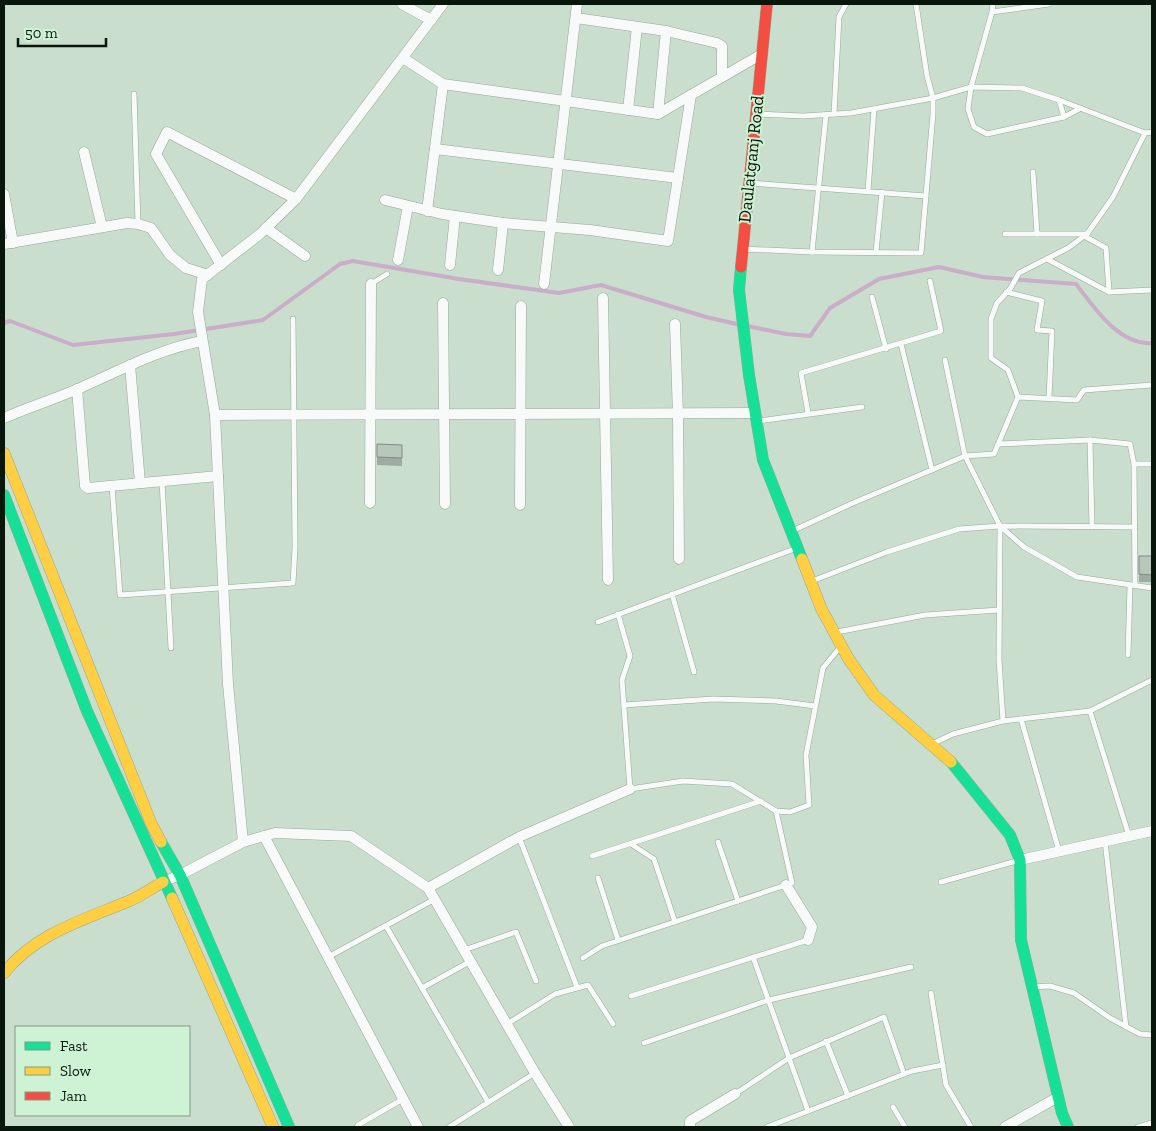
<svg xmlns="http://www.w3.org/2000/svg" width="1156" height="1131" viewBox="0 0 1156 1131" font-family="'Zilla Slab',serif">
<rect width="100%" height="100%" fill="#c9decd"/>
<g fill="none" stroke-linecap="round" stroke-linejoin="round">
<!-- stream -->
<g stroke="#caadc8" stroke-width="4">
<path d="M4,323l6,-2 63,24 101,-11 89,-14 77,-56 13,-3 106,18 100,14 42,-8 105,32 35,8"/>
<path d="M747,326l39,8 24,2 20,-28 49,-29 60,-12 44,10 93,7c18,23 43,62 76,59"/>
</g>
<!-- lane casing -->
<g stroke="#98a79a" stroke-width="6">
<g id="lane">
<path d="M993,4l-1,8 -21,75 -3,22 6,18 13,7 77,-17 17,-9"/>
<path d="M992,12l57,-8"/>
<path d="M134,94l4,130"/>
<path d="M1059,100l5,17"/>
<path d="M756,114l47,2 48,-3 82,-15 38,-11 51,1 37,12 86,33"/>
<path d="M834,114l5,-97 7,-13"/>
<path d="M1033,172l4,62"/>
<path d="M749,183l177,13"/>
<path d="M868,191l6,-82"/>
<path d="M1005,234h82"/>
<path d="M1084,236l22,12 3,44"/>
<path d="M743,249l69,3 109,1 12,-139v-16l-6,-22 -11,-72"/>
<path d="M812,252l14,-137"/>
<path d="M876,252l6,-60"/>
<path d="M1047,259l62,33 43,-2"/>
<path d="M371,284l16,-10"/>
<path d="M1006,292l36,9 -5,29 15,1 -3,67"/>
<path d="M872,297l14,52"/>
<path d="M901,344l31,126"/>
<path d="M945,360l20,96 35,70 24,21 53,30 75,11"/>
<path d="M1018,397l-10,-27 -17,-12v-39l6,-16 13,-14 9,-16 49,-25 19,-14 26,-37 32,-64 7,-1"/>
<path d="M808,413l-7,-40 140,-42 -11,-50"/>
<path d="M758,421l104,-14"/>
<path d="M1090,440l2,87"/>
<path d="M998,444l92,-4 40,4 4,20"/>
<path d="M162,481l9,167"/>
<path d="M112,486l8,109 173,-12 2,-35 -2,-229"/>
<path d="M1000,526l-1,134 4,61"/>
<path d="M792,531l61,-28 112,-47 29,-2 24,-57 59,3 7,-10 68,-5"/>
<path d="M812,581l75,-29 72,-23 41,-3 135,1"/>
<path d="M1135,585l-1,-121h18"/>
<path d="M672,594l22,78"/>
<path d="M618,614l12,42 -8,24 8,109 53,-8 49,3 44,27 14,1 19,-7 -3,-50 17,-87 18,-22"/>
<path d="M598,622l199,-74"/>
<path d="M837,632l88,-17 74,-5"/>
<path d="M1128,655l2,-70"/>
<path d="M624,705l89,-6 63,2 39,5"/>
<path d="M1090,711l39,125"/>
<path d="M1021,719l38,132"/>
<path d="M932,744l21,-10 50,-13 87,-10 62,-31"/>
<path d="M519,837l58,150"/>
<path d="M1105,841l21,186"/>
<path d="M718,842l20,59"/>
<path d="M631,844l23,15 21,63"/>
<path d="M592,856l169,-55"/>
<path d="M598,878l20,62"/>
<path d="M941,882l79,-22"/>
<path d="M386,926l102,176"/>
<path d="M464,950l52,-18 20,49"/>
<path d="M328,957l107,-58"/>
<path d="M753,957l55,154"/>
<path d="M583,958l19,-12 190,-63 -16,-72"/>
<path d="M1033,987l17,-1 24,7 36,25 30,16 12,1"/>
<path d="M422,988l49,-27"/>
<path d="M931,993l15,92 25,42"/>
<path d="M631,996l177,-56"/>
<path d="M507,1024l48,-30 33,-9 25,39"/>
<path d="M826,1041l22,55"/>
<path d="M644,1043l125,-43 142,-33"/>
<path d="M735,1094l54,-36 95,-41 20,57"/>
<path d="M893,1107l12,20"/>
<path d="M357,1127l1,-2 45,-26"/>
<path d="M449,1127l86,-54"/>
<path d="M767,1127l145,-56 31,-6"/>
<path d="M1138,1127l14,-4"/>
</g>
</g>
<!-- street casing -->
<g stroke="#98a79a" stroke-width="11">
<g id="street">
<path d="M402,4l29,16"/>
<path d="M576,18l90,13 51,12 5,3v31"/>
<path d="M403,58l40,26 215,30 104,-60"/>
<path d="M628,110l9,-83"/>
<path d="M658,114l8,-83"/>
<path d="M435,149l243,29"/>
<path d="M84,152l18,75"/>
<path d="M4,194l9,49"/>
<path d="M385,200l57,14 61,9 87,7 78,11 23,-146"/>
<path d="M427,211l16,-127"/>
<path d="M266,228l39,28"/>
<path d="M4,244l123,-21 11,1 13,4 19,27 16,13 22,7"/>
<path d="M398,260l10,-54"/>
<path d="M221,265l-65,-111 11,-22 129,67"/>
<path d="M450,265l5,-49"/>
<path d="M498,270l5,-47"/>
<path d="M544,284l33,-280"/>
<path d="M603,298l5,282"/>
<path d="M443,303l2,201"/>
<path d="M675,324l3,91 1,144"/>
<path d="M130,365l10,118"/>
<path d="M77,389l8,97 3,2 130,-12"/>
<path d="M215,415l540,-2"/>
<path d="M4,418c25,-11 51,-19 76,-30 39,-17 79,-39 122,-47"/>
<path d="M370,503l1,-219"/>
<path d="M520,505l1,-199"/>
<path d="M264,836l154,291"/>
<path d="M243,842l32,-9 76,3 77,52 107,185 34,54"/>
<path d="M1020,860l132,-29"/>
<path d="M163,882l17,-7 63,-33 -15,-158 -13,-269 -17,-103 4,-33 58,-45 36,-35 147,-195"/>
<path d="M786,885l26,42 -4,13"/>
<path d="M428,888l91,-51 111,-48"/>
<path d="M690,1127v-6l45,-27"/>
<path d="M1005,1127l53,-30"/>
</g>
</g>
<!-- fast casing -->
<g stroke="#98a79a" stroke-width="12">
<g id="fast">
<path d="M741,267l-2,23 10,85 14,85 39,99"/>
<path d="M4,495l83,216 85,187"/>
<path d="M951,762l59,73 10,25 1,80 41,173 6,14"/>
<path d="M161,842l19,33 109,252"/>
</g>
</g>
<!-- slow casing -->
<g stroke="#98a79a" stroke-width="12">
<g id="slow">
<path d="M4,453l147,370 10,19"/>
<path d="M802,559l19,49 27,50 26,37 77,67"/>
<path d="M172,898l101,229"/>
<path d="M4,973c32,-40 80,-53 125,-72 12,-5 23,-13 34,-19"/>
</g>
</g>
<!-- jam casing -->
<g stroke="#98a79a" stroke-width="12">
<path id="jam" d="M741,267l26,-263"/>
</g>
<!-- lane -->
<use href="#lane" stroke="#f7faf8" stroke-width="5"/>
<!-- street -->
<use href="#street" stroke="#f7faf8" stroke-width="10"/>
<!-- fast -->
<use href="#fast" stroke="#16e098" stroke-width="11"/>
<!-- slow -->
<use href="#slow" stroke="#ffcf43" stroke-width="11"/>
<!-- jam -->
<use href="#jam" stroke="#f24e42" stroke-width="11"/>
</g>
<!-- wall -->
<g fill="#9daba0">
<path d="M402,445v21l-25,-1v-8z"/>
<rect x="1139" y="556" width="13" height="26"/>
</g>
<!-- building -->
<g fill="#b7c7ba" stroke="#808b82">
<path d="M377,444l25,1v13l-25,-1z"/>
<path d="M1139,556h13v19l-13,-1z"/>
</g>
<g text-anchor="middle" dominant-baseline="central" stroke-width="4" stroke-linejoin="round" paint-order="stroke">
<!-- street labels -->
<g font-size="18" fill="#09160c" stroke="#cef3d4">
<text transform="translate(751 159) rotate(-84)">Daulatganj Road</text>
</g>
</g>
<!-- border -->
<rect width="1156" height="1131" fill="none" stroke="#09160c" stroke-width="10"/>
<!-- legend -->
<rect x="15" y="1026" width="175" height="90" fill="#cef3d4" stroke="#7f9b84"/>
<rect x="25" y="1042" width="25" height="8" fill="#16e098" stroke="#7f9b84"/>
<text x="60" y="1051" font-size="15" fill="#09160c">Fast</text>
<rect x="25" y="1067" width="25" height="8" fill="#ffcf43" stroke="#7f9b84"/>
<text x="60" y="1076" font-size="15" fill="#09160c">Slow</text>
<rect x="25" y="1092" width="25" height="8" fill="#f24e42" stroke="#7f9b84"/>
<text x="60" y="1101" font-size="15" fill="#09160c">Jam</text>
<!-- scale -->
<path d="M18 38v8h88v-8" fill="none" stroke="#09160c" stroke-width="2.5"/>
<text x="25" y="38" font-size="15" fill="#09160c" stroke="#cef3d4" stroke-width="4" paint-order="stroke">50 m</text>
</svg>
